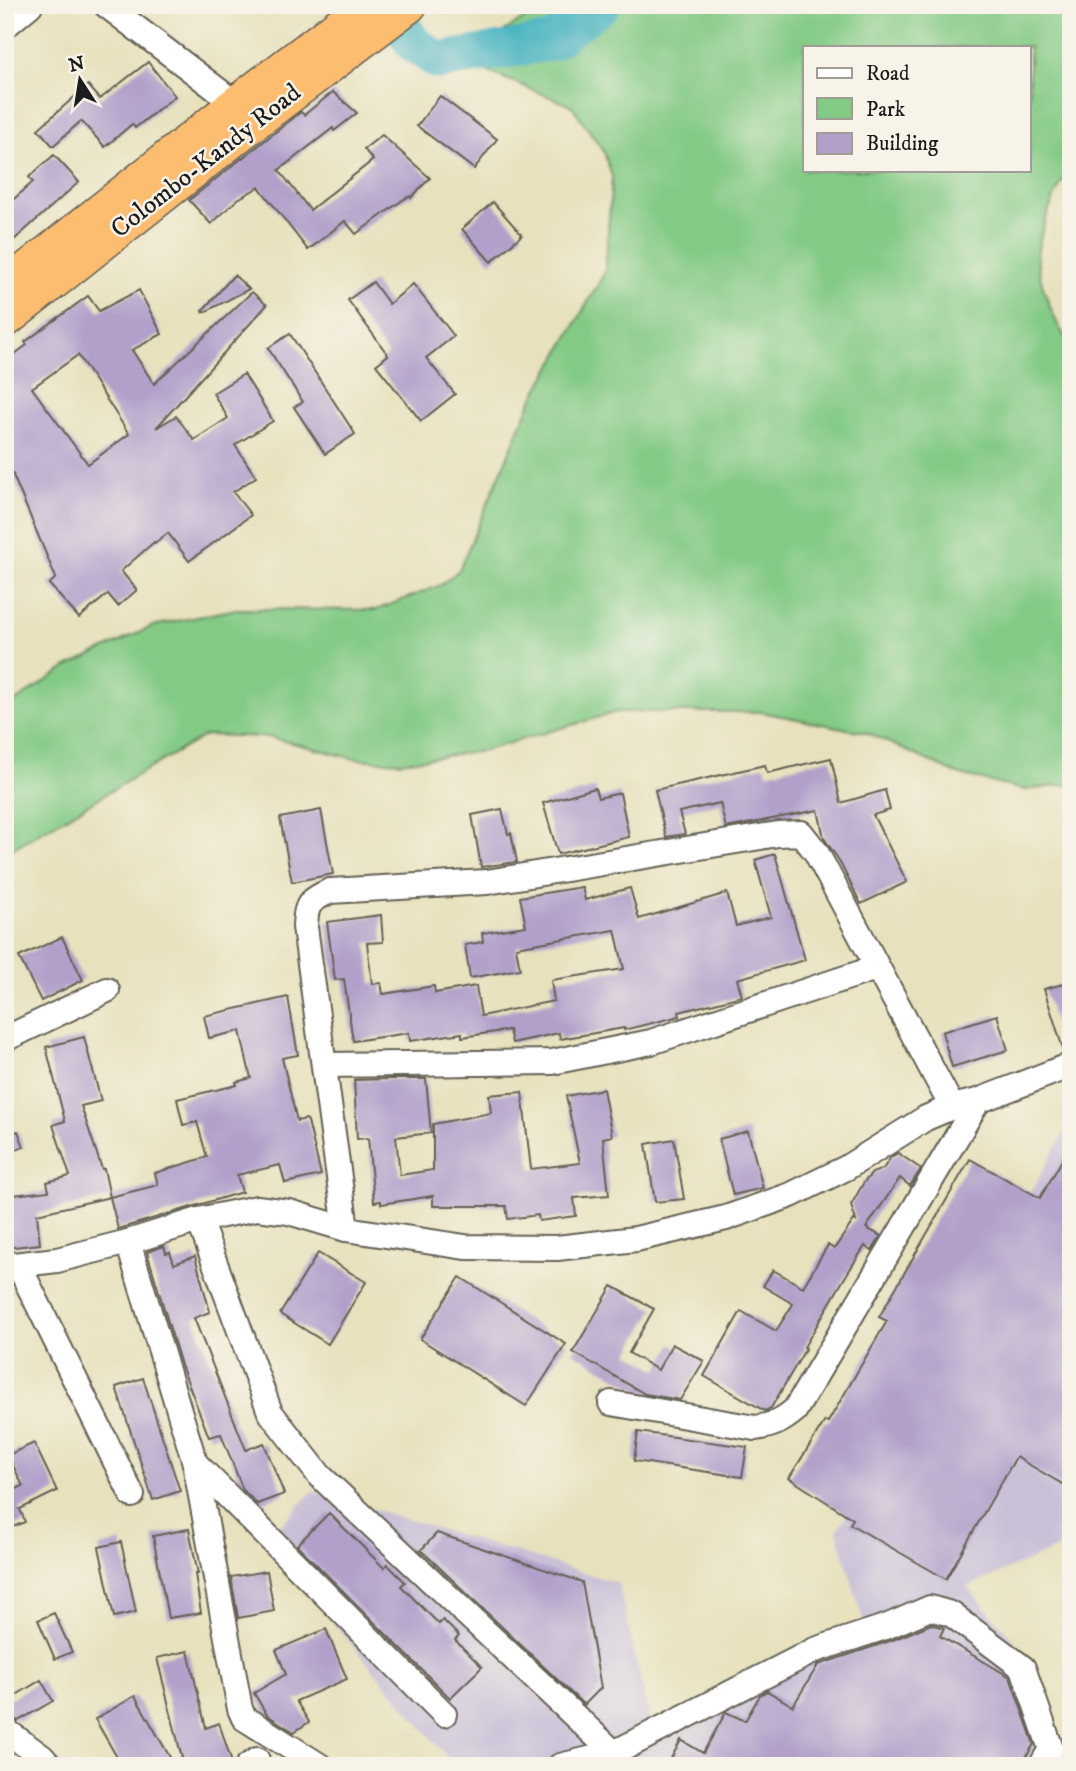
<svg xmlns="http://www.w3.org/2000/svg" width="1076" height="1771" viewBox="0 0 1076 1771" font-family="'IM FELL DW Pica',serif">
<rect width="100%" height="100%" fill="#f7f3e8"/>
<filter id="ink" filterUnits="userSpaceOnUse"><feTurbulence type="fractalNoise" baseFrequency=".0143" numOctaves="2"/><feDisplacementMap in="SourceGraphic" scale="14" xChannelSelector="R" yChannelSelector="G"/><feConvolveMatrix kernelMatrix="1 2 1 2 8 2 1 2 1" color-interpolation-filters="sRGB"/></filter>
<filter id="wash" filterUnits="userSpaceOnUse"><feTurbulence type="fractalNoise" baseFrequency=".00686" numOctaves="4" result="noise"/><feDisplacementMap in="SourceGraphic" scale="28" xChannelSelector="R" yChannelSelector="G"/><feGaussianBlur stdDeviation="1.57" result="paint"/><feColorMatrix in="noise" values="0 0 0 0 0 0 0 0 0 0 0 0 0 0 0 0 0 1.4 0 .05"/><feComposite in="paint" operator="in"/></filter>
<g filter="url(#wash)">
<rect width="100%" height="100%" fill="#e8e1bd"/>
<!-- industrial -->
<path fill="#c9bfd7" d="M1071,1121v421l-104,45 63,71 35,108h-610l-190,-224 48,-51 305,92 35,151 211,-111 -27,-92z"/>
<!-- green -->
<path fill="#83ca85" stroke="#507350" stroke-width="2" fill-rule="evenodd" d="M546,5h525v164c-15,19 -29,55 -33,80 -4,23 17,78 33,95v440l-46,6 -68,-16 -89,-41 -107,-21h-144l-135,39 -81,11 -45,-3 -88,-22 -62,-2 -201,118v-145l62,-41 86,-41 83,-17 140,1 65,-25 18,-15 71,-166 75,-132 7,-95 -8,-25 -32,-46 -85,-35 2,-26 12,-12zM805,47h224v123h-224z"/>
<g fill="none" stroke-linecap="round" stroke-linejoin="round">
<!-- river -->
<path stroke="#44b2c0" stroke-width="38" d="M386,5l28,39 25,17 112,-19 50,-37"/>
</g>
<g id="blocks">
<!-- building -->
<g fill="#b2a0ca" fill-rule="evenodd">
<path d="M148,62l27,34 -40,32 -3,-4 -27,23 -24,-26 -28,25 -15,-17 50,-44 12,14z"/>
<path d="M333,92l24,21 -23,18 -1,-3 -54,42 31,40 63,-50 -9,-11 18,-14 48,43 -19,20 -1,-2 -6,3 -48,35 -11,-13 -37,29 -49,-63 -21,12 -27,25 -22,-24 112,-88 3,3z"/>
<path d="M440,96l57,43 -23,30 -57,-43z"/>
<path d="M54,155l25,27 -74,66v-41l28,-25 -4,-5z"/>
<path d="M493,202l29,33 -31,27 -29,-33z"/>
<path d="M234,275l15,14 -46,24 -1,-2z"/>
<path d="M373,282l16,22 24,-20 41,52 -28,22 29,36 -34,27 -45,-56 12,-10 -40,-55z"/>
<path d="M139,290l23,44 -30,16 22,34 98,-92 15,13 -111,123 20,-12 18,24 34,-22 -15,-25 31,-19 29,47 -38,24 21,32 -23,15 18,23 -62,46 -21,-28 -13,10 -1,-1 -33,29 16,19 -19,16 -10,-12 -29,24 -30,-34 7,-6 -51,-122v-95l22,-16 -2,-3 63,-46 11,15zM78,355l51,79 -41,30 -56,-76z"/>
<path d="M290,334l65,100 -30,20 -31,-47 9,-5 -35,-54z"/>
<path d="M831,758l10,45 44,-13 5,20 -17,5 34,67 -46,22 -23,-45 -14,-21 -6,-28 -92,18 -6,-25 -41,9 6,22 -19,3 -11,-47 110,-25 2,8z"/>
<path d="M595,788l3,10 22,-5 9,44 -71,17 -15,-51z"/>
<path d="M502,809l6,25 3,-1 6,29 -36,5 -9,-52z"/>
<path d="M321,810l12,64 -41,8 -12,-64z"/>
<path d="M775,854l30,106 -68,19 5,17 -63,16 1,4 -56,14v-2l-64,11 -1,-6 -47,10 -3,-13 -47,7v-4l-52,8 -1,-8 -56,8 -9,-62 -9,1 -8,-58 54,-7 2,27 -16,1 5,41 9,-1 2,11 51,-8 1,7 41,-7 5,30 73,-15 -3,-21 73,-11 -9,-39 -99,17 4,22 -50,9 -5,-33 18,-3 -1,-9 44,-7 -6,-29 62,-10 3,13 45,-12 9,31 88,-26 9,33 35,-9 -16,-57z"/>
<path d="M62,937l21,43 -42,21 -22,-44z"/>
<path d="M1071,982v68l-7,2 -20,-63z"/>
<path d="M288,997l10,58 -16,3 15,63 9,-2 2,2 13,54 -36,8 -5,-18 -43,10 5,17 -124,37 -8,-32 48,-12 -3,-12 52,-16 -10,-35 -14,3 -6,-26 60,-14 -1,-3 15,-4 -11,-47 -31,7 -5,-22z"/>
<path d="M997,1015l11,35 -56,17 -10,-35z"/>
<path d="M84,1037l17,64 -20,5 21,63h2l6,28 -73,17 3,30 -35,4v-52l44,-5 -2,-9 23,-6 -17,-51 12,-4 -19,-74z"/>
<path d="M391,1079h35l5,54 -35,4 4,38 33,-5v-46l58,-11 -2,-18 33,-3 9,77 49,-6 -14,-67 37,-7 9,47 -9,2 6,57 -35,3 2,18 -37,5 -1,-6 -30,4 -2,-13h-73v-10l-52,8v-3l-7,1 -6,-64 -11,1 -3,-59z"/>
<path d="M18,1131l6,16 -19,7v-18z"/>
<path d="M748,1131l15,57 -30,7 -14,-56z"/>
<path d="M674,1139l10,60 -29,3 -9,-58z"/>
<path d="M1071,1145v344l-55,-32 -70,122 -96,-55 3,-5 -64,-41 36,-57 3,1 59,-101 -8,-4 91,-158 70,39z"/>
<path d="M898,1153l23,16 -11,17 -10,-8 -34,50 15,8 -9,15 -7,-5 -18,28 -43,73 2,1 -35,60 -6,3 -61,-35 37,-65 35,20 17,-27 -30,-18 10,-16 30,17 25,-42 6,4 20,-29 2,1 -5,-16 13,-23 8,-9 11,-4 8,-12z"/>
<path d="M164,1246l2,7 4,-1 4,12 21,-8 15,56 -16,6 52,132 18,-7 20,51 -27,10 -14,-14 -22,-56 -12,3 -28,-72 -34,-113z"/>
<path d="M318,1253l48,29 -38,62 -48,-30z"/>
<path d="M460,1277l106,67 -40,62 -106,-67z"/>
<path d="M612,1286l42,23 -25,44 29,17 14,-26 32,17 -24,39 -35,-6 -72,-42z"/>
<path d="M143,1378l37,113 -27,9 -37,-113z"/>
<path d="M638,1432l109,15 -5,30 -108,-16z"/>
<path d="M34,1443l23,48 -37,18 5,13 -20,8v-55l7,16 11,-5 -15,-31z"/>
<path d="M329,1513l55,55 3,-4 18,18 -4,4 38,38 4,-4 16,16 -4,4 27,27 -32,31 -153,-153z"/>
<path d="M189,1529l9,45h-3l6,39 -33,5 -15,-82z"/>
<path d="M437,1533l145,49 19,106 -17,17 -163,-155z"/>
<path d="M121,1542l15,70 -22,5 -15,-70z"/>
<path d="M267,1571l7,40 -36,7 -7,-41z"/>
<path d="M54,1613l18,39 -17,7 -17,-39z"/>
<path d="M931,1624l13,4 -4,8 70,41 24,67 -13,22h-354l14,-26 22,13 23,-41 19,9 15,-26 7,-4 26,15 25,-41 75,-25z"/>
<path d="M326,1629l21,50 -51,22 13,21 -15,10 -27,-17 -13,-22 32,-19 -10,-24z"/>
<path d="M188,1651l18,77 13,-5 14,43h-49l-27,-108z"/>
<path d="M41,1680l12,21 -35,20 -7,-4 -6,-10v-5z"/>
<path d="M135,1696l40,70h-53l-27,-47z"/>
</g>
</g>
</g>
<g filter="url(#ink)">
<use href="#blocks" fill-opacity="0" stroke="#636154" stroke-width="2"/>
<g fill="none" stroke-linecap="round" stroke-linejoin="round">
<!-- minor casing -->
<g stroke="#636154" stroke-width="28">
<g id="minor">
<path d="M106,5l130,99"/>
<path d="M5,26l25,-21"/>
<path d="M5,1039l102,-49"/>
<path d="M326,1065l226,-3 99,-20 225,-74"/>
<path d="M199,1220l71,192 50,64 294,277 6,13"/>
<path d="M346,1229l-41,-302c1,-24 4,-26 25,-36l157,-9 291,-48 23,-1 15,19 136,255"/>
<path d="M128,1242l67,221 249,251"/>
<path d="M5,1266l52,-6 71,-18 71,-22 58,-12 32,4 57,17 119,18 92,1 79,-9 90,-21 65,-23 55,-27 80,-50 26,-11 26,-6 93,-36"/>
<path d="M19,1266l113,229"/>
<path d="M611,1403l144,25c17,-2 27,-7 40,-18l183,-309"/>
<path d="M195,1463l45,246 4,9 76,48"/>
<path d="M5,1730l37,27 8,9"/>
<path d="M248,1766l9,-6"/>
<path d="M560,1766l54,-13 201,-103 73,-24 42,-18 21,6 72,54 28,81 -10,17"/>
</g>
</g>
<!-- highway casing -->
<g stroke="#636154" stroke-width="38">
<g id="highway">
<path d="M5,287l231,-183 130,-99"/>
<path d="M5,320l251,-199 153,-116"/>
</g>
</g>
<!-- minor -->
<use href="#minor" stroke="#fff" stroke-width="24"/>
<!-- highway -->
<use href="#highway" stroke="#fcbd6f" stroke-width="35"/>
</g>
</g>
<g text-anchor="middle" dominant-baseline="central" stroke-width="5" stroke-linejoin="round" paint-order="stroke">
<!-- street labels -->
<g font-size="26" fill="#1c1c1c" stroke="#f7f3e8">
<text transform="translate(206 161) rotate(-38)">Colombo-Kandy Road</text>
</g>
</g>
<!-- margin -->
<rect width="1076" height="1771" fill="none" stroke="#f7f3e8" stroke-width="28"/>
<!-- legend -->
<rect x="803" y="46" width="228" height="126" fill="#f7f3e8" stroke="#9f9d96" stroke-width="2"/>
<rect x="817" y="68" width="35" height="10" fill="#ffffff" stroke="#9f9d96" stroke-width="2"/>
<text x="866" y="80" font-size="21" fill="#1c1c1c">Road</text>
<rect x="817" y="98" width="35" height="21" fill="#83ca85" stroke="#9f9d96" stroke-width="2"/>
<text x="866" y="116" font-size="21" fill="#1c1c1c">Park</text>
<rect x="817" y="133" width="35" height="21" fill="#b2a0ca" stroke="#9f9d96" stroke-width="2"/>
<text x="866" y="150" font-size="21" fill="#1c1c1c">Building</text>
<!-- north arrow -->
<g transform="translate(80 80) rotate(348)" stroke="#f7f3e8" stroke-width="5" paint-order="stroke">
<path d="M0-5L12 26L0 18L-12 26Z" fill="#1c1c1c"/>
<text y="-10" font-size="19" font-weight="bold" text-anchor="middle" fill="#1c1c1c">N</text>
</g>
</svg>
